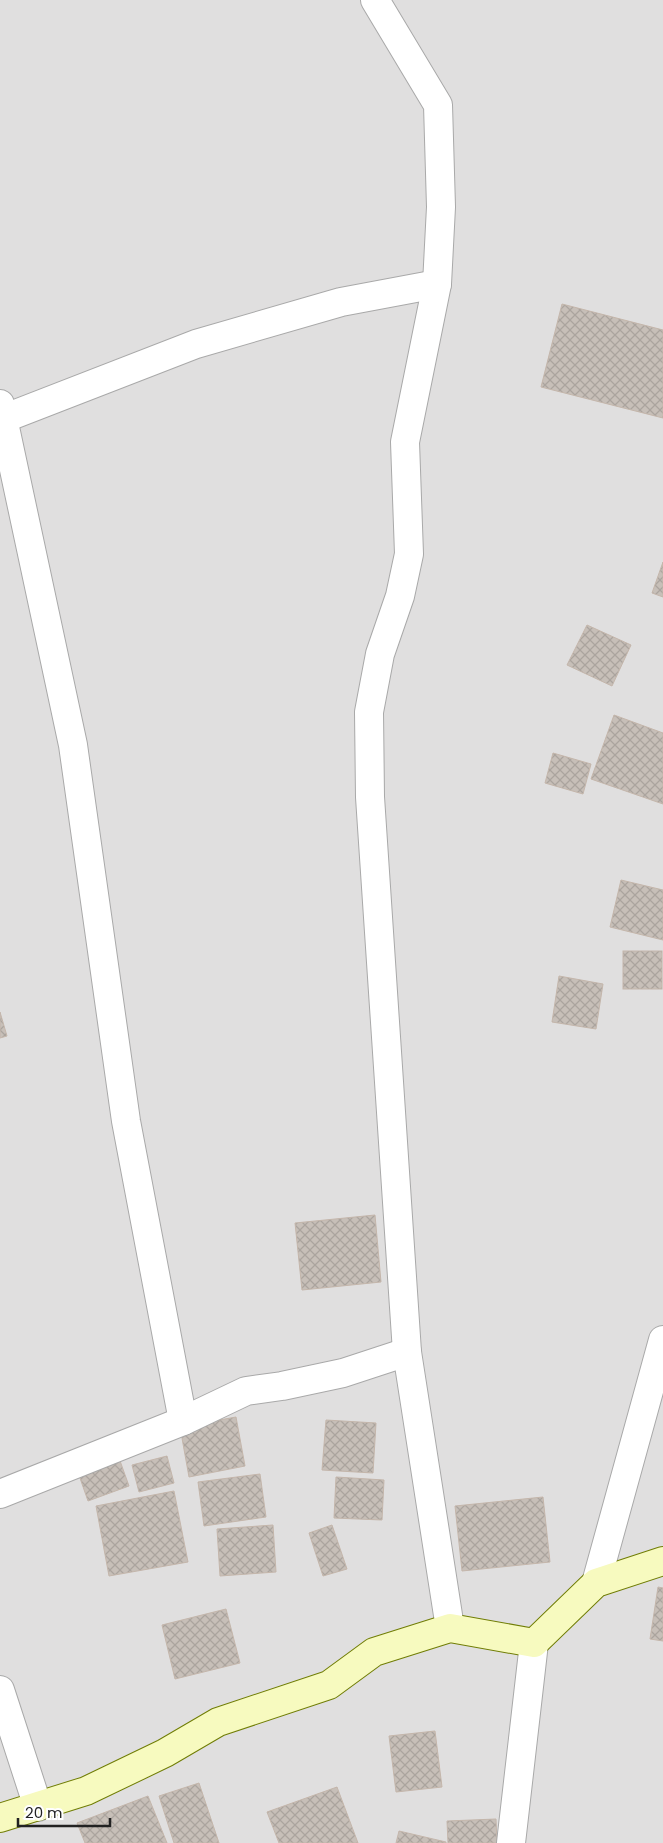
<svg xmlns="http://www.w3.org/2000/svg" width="663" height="1843" viewBox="0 0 663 1843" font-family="Poppins,sans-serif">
<defs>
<pattern id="building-cross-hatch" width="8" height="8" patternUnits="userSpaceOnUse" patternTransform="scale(1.25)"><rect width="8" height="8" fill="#c7bfb8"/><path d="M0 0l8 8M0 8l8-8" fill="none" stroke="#aba49e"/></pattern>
</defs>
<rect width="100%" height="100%" fill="#f2efe9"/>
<!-- residential -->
<rect fill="#e0dfdf" x="0" y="0" width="663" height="1843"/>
<!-- building -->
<g fill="url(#building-cross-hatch)" stroke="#c4b6ab">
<path d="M562,304l101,26v88l-122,-31z"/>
<path d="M663,562v35l-11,-4z"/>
<path d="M587,625l44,20 -19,41 -45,-21z"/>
<path d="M614,715l49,18v71l-72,-25z"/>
<path d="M553,753l38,11 -8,30 -38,-11z"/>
<path d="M621,880l42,10v50l-53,-13z"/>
<rect x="623" y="951" width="39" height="38"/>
<path d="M559,976l44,8 -7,45 -44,-7z"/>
<path d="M0,1012l7,24 -7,2z"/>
<path d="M375,1215l6,67 -79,8 -7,-67z"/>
<path d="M236,1417l9,49 -56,11 -9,-50z"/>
<path d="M326,1420l50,3 -3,50 -51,-3z"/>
<path d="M114,1444l15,42 -41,15 -15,-43z"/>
<path d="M167,1456l7,27 -35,9 -7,-27z"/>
<path d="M260,1474l6,43 -62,9 -6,-44z"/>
<path d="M336,1477l48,3 -2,40 -48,-2z"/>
<path d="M174,1491l14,71 -79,14 -13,-70z"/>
<path d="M543,1497l7,65 -88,9 -7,-65z"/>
<path d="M273,1525l3,47 -56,4 -3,-47z"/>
<path d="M332,1525l15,44 -24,7 -14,-43z"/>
<path d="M658,1587l5,1v53l-13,-2z"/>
<path d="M226,1609l14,54 -65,16 -13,-54z"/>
<path d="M435,1731l7,56 -46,5 -7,-56z"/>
<path d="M199,1783l20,60h-45l-15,-47z"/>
<path d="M337,1787l21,56h-79l-12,-31z"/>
<path d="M148,1796l19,47h-82l-8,-20z"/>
<path d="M496,1819l1,24h-49l-1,-22z"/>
<path d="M399,1831l47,11v1h-50z"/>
</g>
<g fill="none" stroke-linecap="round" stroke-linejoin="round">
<!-- street casing -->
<g stroke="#a9a9a9" stroke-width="30">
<g id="street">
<path d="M375,0l63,105 3,102 -4,77 -32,158 4,112 -9,42 -20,58 -11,58 1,85 37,555 43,276"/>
<path d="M0,404l73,341 53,376 57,300"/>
<path d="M0,420l196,-76 145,-42 96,-18"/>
<path d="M0,1494l183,-73 63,-30 36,-5 61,-13 64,-21"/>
<path d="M596,1583l67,-243"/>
<path d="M0,1690l38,117"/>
<path d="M511,1843l23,-200"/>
</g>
</g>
<!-- secondary casing -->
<g stroke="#707d05" stroke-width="30">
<path id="secondary" d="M0,1818l86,-27 79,-38 53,-31 111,-37 45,-33 76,-24 84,15 62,-60 67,-22"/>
</g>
<!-- street -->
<use href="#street" stroke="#fff" stroke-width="28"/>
<!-- secondary -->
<use href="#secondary" stroke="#f7fabf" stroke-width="28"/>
</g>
<!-- scale -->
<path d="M18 1818v8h92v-8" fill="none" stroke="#222222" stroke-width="2.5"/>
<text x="25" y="1818" font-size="15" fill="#222222" stroke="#ffffff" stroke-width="4" paint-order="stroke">20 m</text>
</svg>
